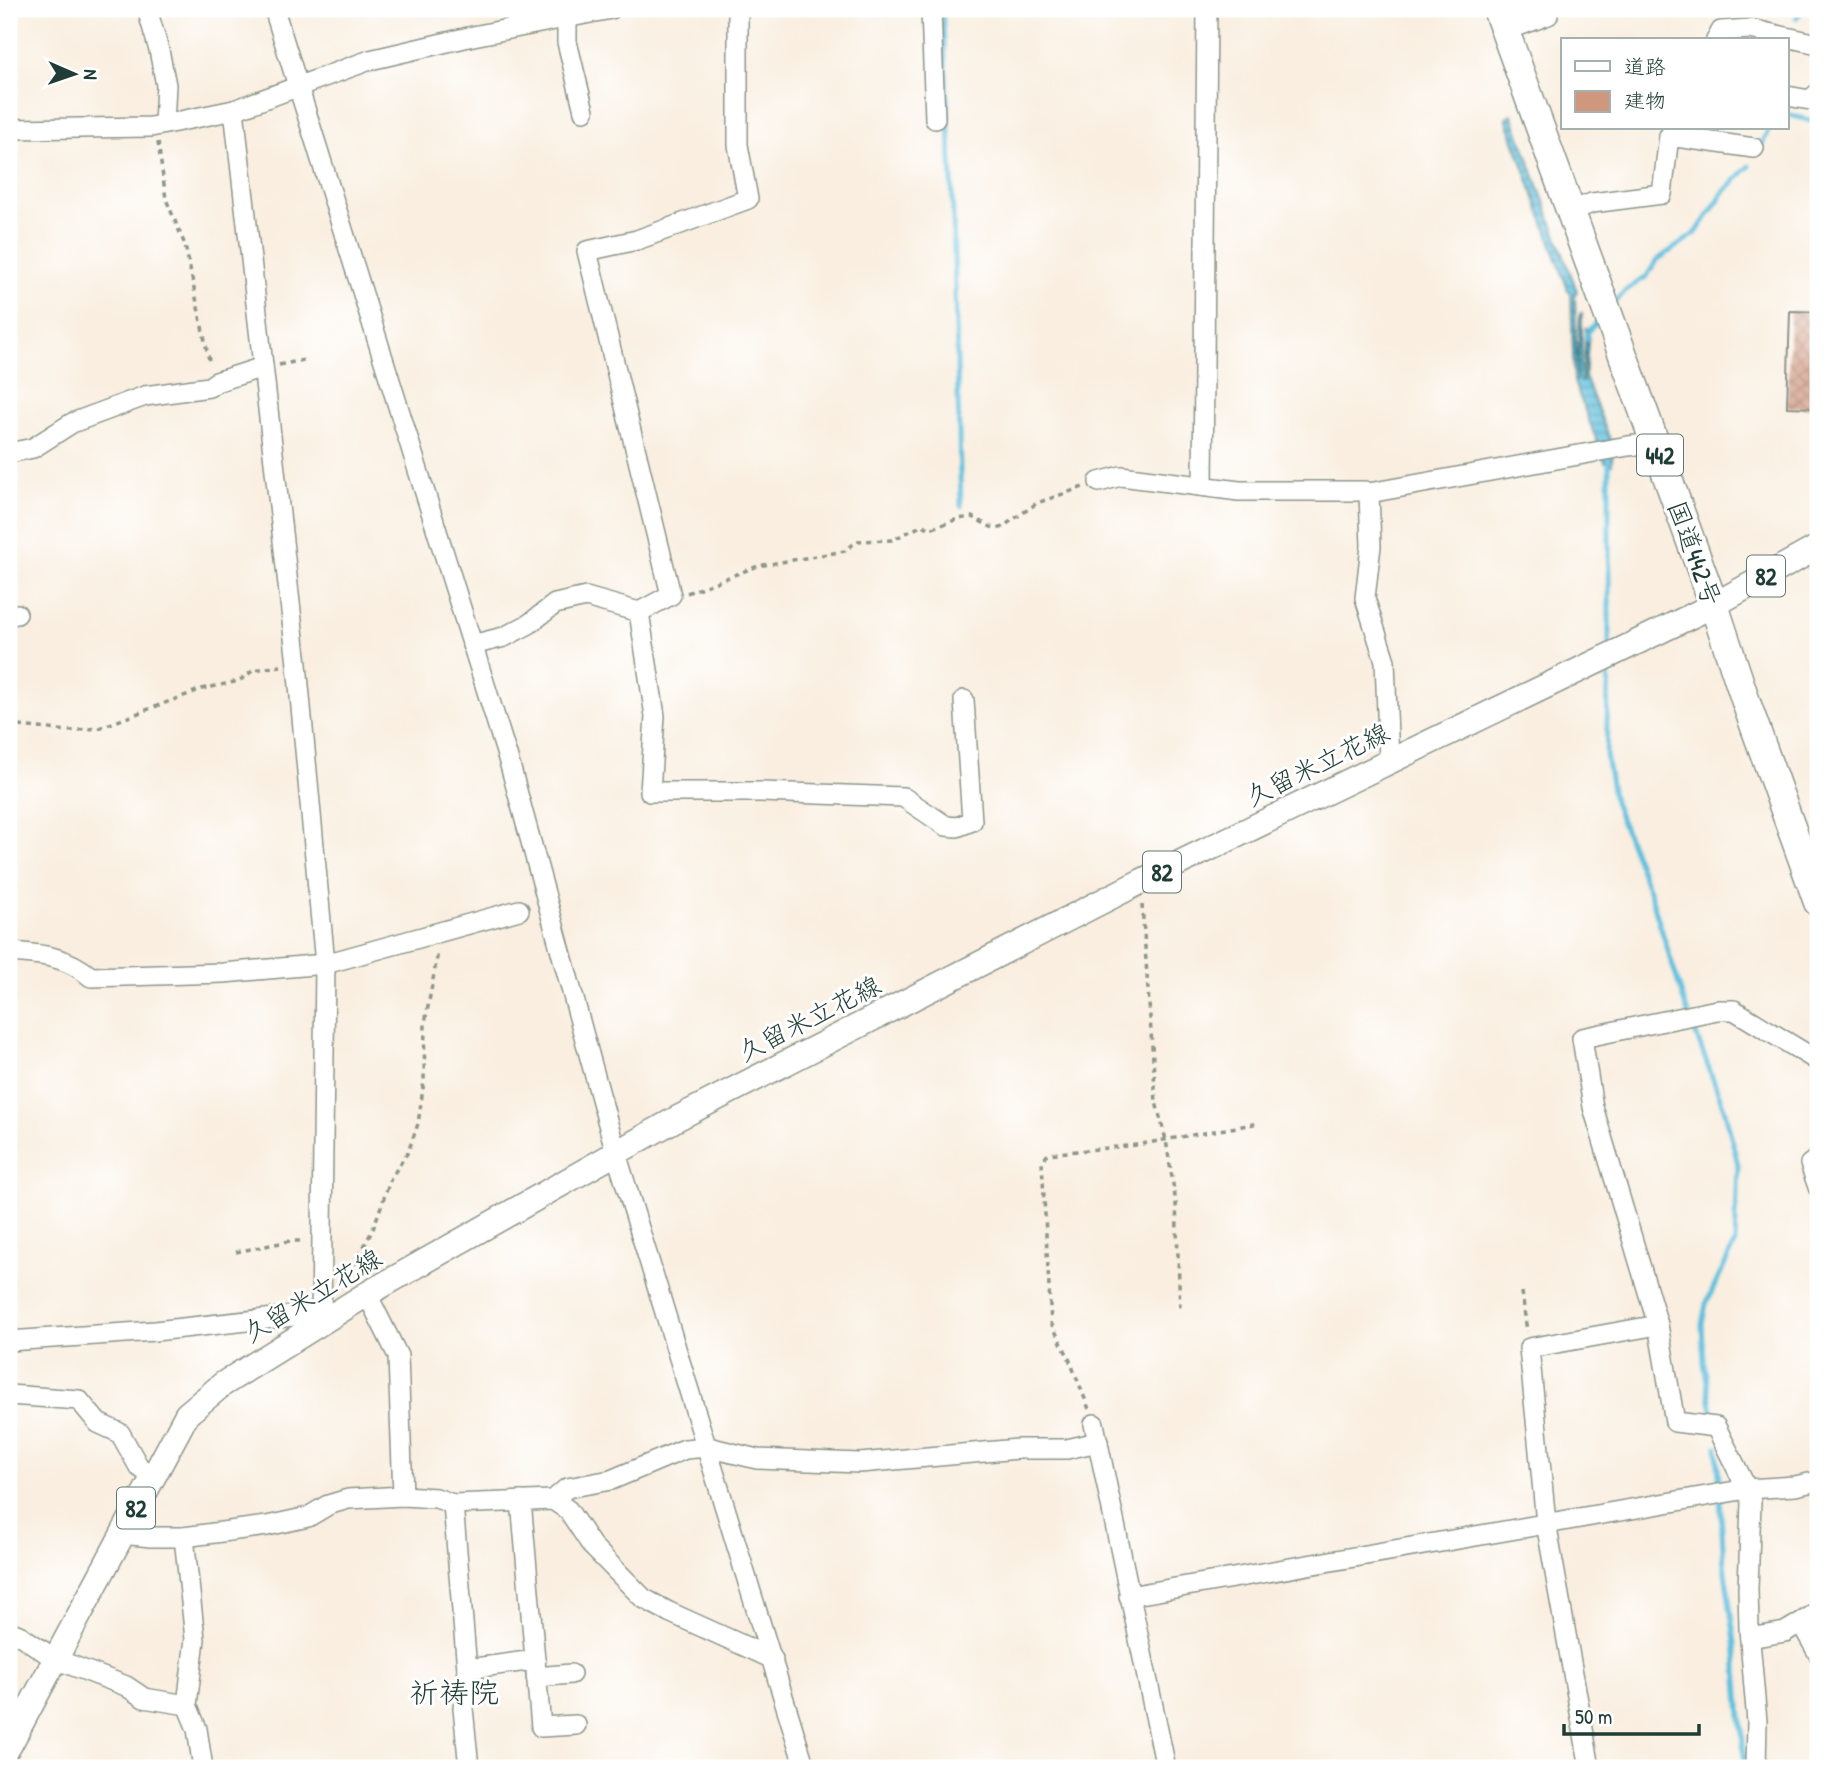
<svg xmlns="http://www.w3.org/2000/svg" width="1827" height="1777" viewBox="0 0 1827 1777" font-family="'Patrick Hand','Klee One',sans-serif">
<defs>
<pattern id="water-rules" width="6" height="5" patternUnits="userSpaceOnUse" patternTransform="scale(1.75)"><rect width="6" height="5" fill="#60c0de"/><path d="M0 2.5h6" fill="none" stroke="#4f9db5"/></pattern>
<pattern id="building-cross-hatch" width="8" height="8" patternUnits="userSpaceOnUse" patternTransform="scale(1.75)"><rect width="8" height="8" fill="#d0977f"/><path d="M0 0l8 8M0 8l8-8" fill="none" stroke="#a87c69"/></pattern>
</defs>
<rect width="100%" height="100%" fill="#fff"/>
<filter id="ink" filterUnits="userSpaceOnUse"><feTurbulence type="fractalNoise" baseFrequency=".0143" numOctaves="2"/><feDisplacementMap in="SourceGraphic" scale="14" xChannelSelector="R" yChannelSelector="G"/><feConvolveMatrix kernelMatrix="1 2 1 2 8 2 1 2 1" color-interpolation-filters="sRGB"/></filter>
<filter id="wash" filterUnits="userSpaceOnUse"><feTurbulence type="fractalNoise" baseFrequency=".00686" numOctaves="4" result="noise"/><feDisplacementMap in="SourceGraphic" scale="28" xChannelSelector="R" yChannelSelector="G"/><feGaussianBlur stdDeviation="1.57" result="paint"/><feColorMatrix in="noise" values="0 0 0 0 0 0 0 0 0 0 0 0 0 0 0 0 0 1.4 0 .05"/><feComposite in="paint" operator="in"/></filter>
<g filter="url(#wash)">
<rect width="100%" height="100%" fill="#f9eedf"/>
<!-- water -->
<path fill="url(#water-rules)" stroke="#407e89" stroke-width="2" d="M1512,114l65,177 -2,3 2,87 3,-67 2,-1 -1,69 2,-1 3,-54 3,7 -4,43 28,70 -1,17 -7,-2 -31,-80 -3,-88 -3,-4 -62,-172z"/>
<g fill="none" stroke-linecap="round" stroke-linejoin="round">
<!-- stream -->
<g stroke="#60c0de" stroke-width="5">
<path d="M942,9l10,170 9,327"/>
<path d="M1796,18l8,-9"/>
<path d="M1787,114l31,9"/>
<path d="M1760,149l9,-21"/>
<path d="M1614,303l11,-12 22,-15 10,-16 39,-27 27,-40 26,-27"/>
<path d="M1587,338v-5l14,-15"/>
<path d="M1609,459v190"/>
<path d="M1609,665l-3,90 8,47 37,94 34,109 40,106 13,54 -3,78 -29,61 -4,20 2,39 10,61"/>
<path d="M1717,1447l7,117 11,78 10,126"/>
</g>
</g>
<g id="blocks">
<!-- building -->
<path fill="url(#building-cross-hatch)" d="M1790,311l28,1v90h-3v6l-28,-1z"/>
</g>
</g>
<g filter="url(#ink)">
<use href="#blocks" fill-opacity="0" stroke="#8c968a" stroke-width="2"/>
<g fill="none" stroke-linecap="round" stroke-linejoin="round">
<!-- minor casing -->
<g stroke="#8c968a" stroke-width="22">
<g id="minor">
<path d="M147,9l12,41 7,35 -2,39"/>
<path d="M274,9l236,756 106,388 189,615"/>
<path d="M931,9l4,110"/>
<path d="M567,16v26l17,69"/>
<path d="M1505,31l43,-16v-6"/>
<path d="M1716,40l5,-9 29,-2 68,15"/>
<path d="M1787,96l23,4 8,-7"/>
<path d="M234,110l63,554 28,300 -4,360"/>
<path d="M9,129l142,-2 83,-17 136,-50 103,-24 138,-27"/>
<path d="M1571,211l21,-8 70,-9 7,-58 85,12"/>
<path d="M9,453l24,-5 39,-25 73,-27 64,-9 7,-5 47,-15"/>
<path d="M1099,482l22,-6 118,15h126l4,2 259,-47 27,-3"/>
<path d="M1203,486l4,-477"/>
<path d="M1369,493l2,53 -6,52 20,63 4,101"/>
<path d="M639,612l32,-17 -84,-344 50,-11 111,-41 -10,-54v-136"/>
<path d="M9,615l8,-1"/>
<path d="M472,645l32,-8 25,-13 26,-20 31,-7 53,15 16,104 -5,76h111l142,5 43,29 11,1 15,-6 -8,-121"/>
<path d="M9,952c31,2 58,4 82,25l132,-4 102,-9 194,-54"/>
<path d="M1818,1158l-8,6 8,23"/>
<path d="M367,1294l31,62 5,140"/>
<path d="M1658,1325l17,97 41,5 31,62 4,13 -3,87 1,40 8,93 -1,46"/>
<path d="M9,1341l146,-10 166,-18"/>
<path d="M9,1395l70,5 19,23 22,10 19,34 14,9"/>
<path d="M1094,1424l72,344"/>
<path d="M553,1500l14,-12 44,-8 74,-31 23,-2 49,12 103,4 158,-14h49l31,-7"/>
<path d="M521,1501l20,226 35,-2"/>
<path d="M453,1504l14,165 -4,39 6,60"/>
<path d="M122,1534l29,3h33l83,-11 41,-9 20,-12 20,-6 55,-3 33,2 17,6 100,-4 15,10 24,36 51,52 26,14 104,47"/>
<path d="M184,1537l11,102 -8,66 10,24 6,39"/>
<path d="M1129,1596l618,-107 48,-3 23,-5"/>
<path d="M1801,1623l17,30"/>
<path d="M9,1631l12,5 34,23 71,27 18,12 43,7"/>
<path d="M1750,1638l35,-6 33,-20"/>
<path d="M467,1669l68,-9"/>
<path d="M536,1677l35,-3"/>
<path d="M1590,1768l-44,-245 -17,-175 129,-23 -65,-218 -11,-69 135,-28h17l84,51"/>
</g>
</g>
<!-- major casing -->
<g stroke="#8c968a" stroke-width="27">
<path id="major" d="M9,1746l178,-332 36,-30 144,-90 309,-175 466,-238 572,-276 104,-58"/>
</g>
<!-- highway casing -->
<g stroke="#8c968a" stroke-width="31">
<path id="highway" d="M1497,9l217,596 33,100 71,197"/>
</g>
<!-- path -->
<g stroke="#8c968a" stroke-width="3.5" stroke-dasharray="5 5" stroke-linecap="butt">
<path d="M158,142l8,57 19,46 25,120"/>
<path d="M279,365l25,-5"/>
<path d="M687,593l71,-27 87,-15 12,-10 35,-1 31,-15 7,4 28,-10 14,-2 19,10 10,1 36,-25 46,-16"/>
<path d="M9,725l61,6 29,-3 103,-39 37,-8 15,-11 27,-4"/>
<path d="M1142,905l14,197 10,38 10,63 4,107"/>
<path d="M236,1252l54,-11h13"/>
<path d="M359,1274l-4,-10 18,-35 18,-51 17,-26 10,-28 6,-43 1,-58 13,-71"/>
<path d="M1522,1292l5,40"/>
<path d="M1089,1409l-21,-53 -17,-33 -9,-161 6,-8 88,-9 123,-22"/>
</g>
<!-- minor -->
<use href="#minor" stroke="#fff" stroke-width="19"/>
<!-- major -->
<use href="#major" stroke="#fff" stroke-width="24"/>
<!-- highway -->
<use href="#highway" stroke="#fff" stroke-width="28"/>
</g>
</g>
<g text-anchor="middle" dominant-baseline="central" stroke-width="6" stroke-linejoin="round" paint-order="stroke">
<!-- shield labels -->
<g fill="#fff" stroke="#627771" stroke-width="2">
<rect x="1637" y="434.5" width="46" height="41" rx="5"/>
<rect x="1747" y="555.5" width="38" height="41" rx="5"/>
<rect x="1143" y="851.5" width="38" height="41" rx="5"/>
<rect x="117" y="1487.5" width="38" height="41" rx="5"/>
</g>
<g font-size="24" font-weight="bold" fill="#1f3d34">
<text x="1660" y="455">442</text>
<text x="1766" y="576">82</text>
<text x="1162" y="872">82</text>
<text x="136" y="1508">82</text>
</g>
<!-- street labels -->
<g font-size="26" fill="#1f3d34" stroke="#fff">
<text transform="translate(1695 553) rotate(70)">国道442号</text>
<text transform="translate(1317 764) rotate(-26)">久留米立花線</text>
<text transform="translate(809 1018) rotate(-27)">久留米立花線</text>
<text transform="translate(312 1295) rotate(-31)">久留米立花線</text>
</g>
<!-- quarter labels -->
<g font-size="30" fill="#1f3d34" stroke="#fff">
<text x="454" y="1692">祈祷院</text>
</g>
</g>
<!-- margin -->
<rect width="1827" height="1777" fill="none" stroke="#fff" stroke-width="35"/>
<!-- legend -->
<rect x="1561" y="38" width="228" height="91" fill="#ffffff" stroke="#a5b1ae" stroke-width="2"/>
<rect x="1575" y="61" width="35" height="10" fill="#ffffff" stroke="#a5b1ae" stroke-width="2"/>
<text x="1624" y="74" font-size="21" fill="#1f3d34">道路</text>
<rect x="1575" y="91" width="35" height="21" fill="#d0977f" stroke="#a5b1ae" stroke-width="2"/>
<text x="1624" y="108" font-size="21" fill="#1f3d34">建物</text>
<!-- north arrow -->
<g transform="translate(74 74) rotate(92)" stroke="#ffffff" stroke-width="5" paint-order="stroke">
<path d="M0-5L12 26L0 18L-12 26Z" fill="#1f3d34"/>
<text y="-10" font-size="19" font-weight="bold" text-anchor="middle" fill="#1f3d34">N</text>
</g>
<!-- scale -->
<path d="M1564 1724v10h135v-10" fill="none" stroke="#1f3d34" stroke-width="3.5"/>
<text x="1575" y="1724" font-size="21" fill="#1f3d34" stroke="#ffffff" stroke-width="5" paint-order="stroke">50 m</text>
</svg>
